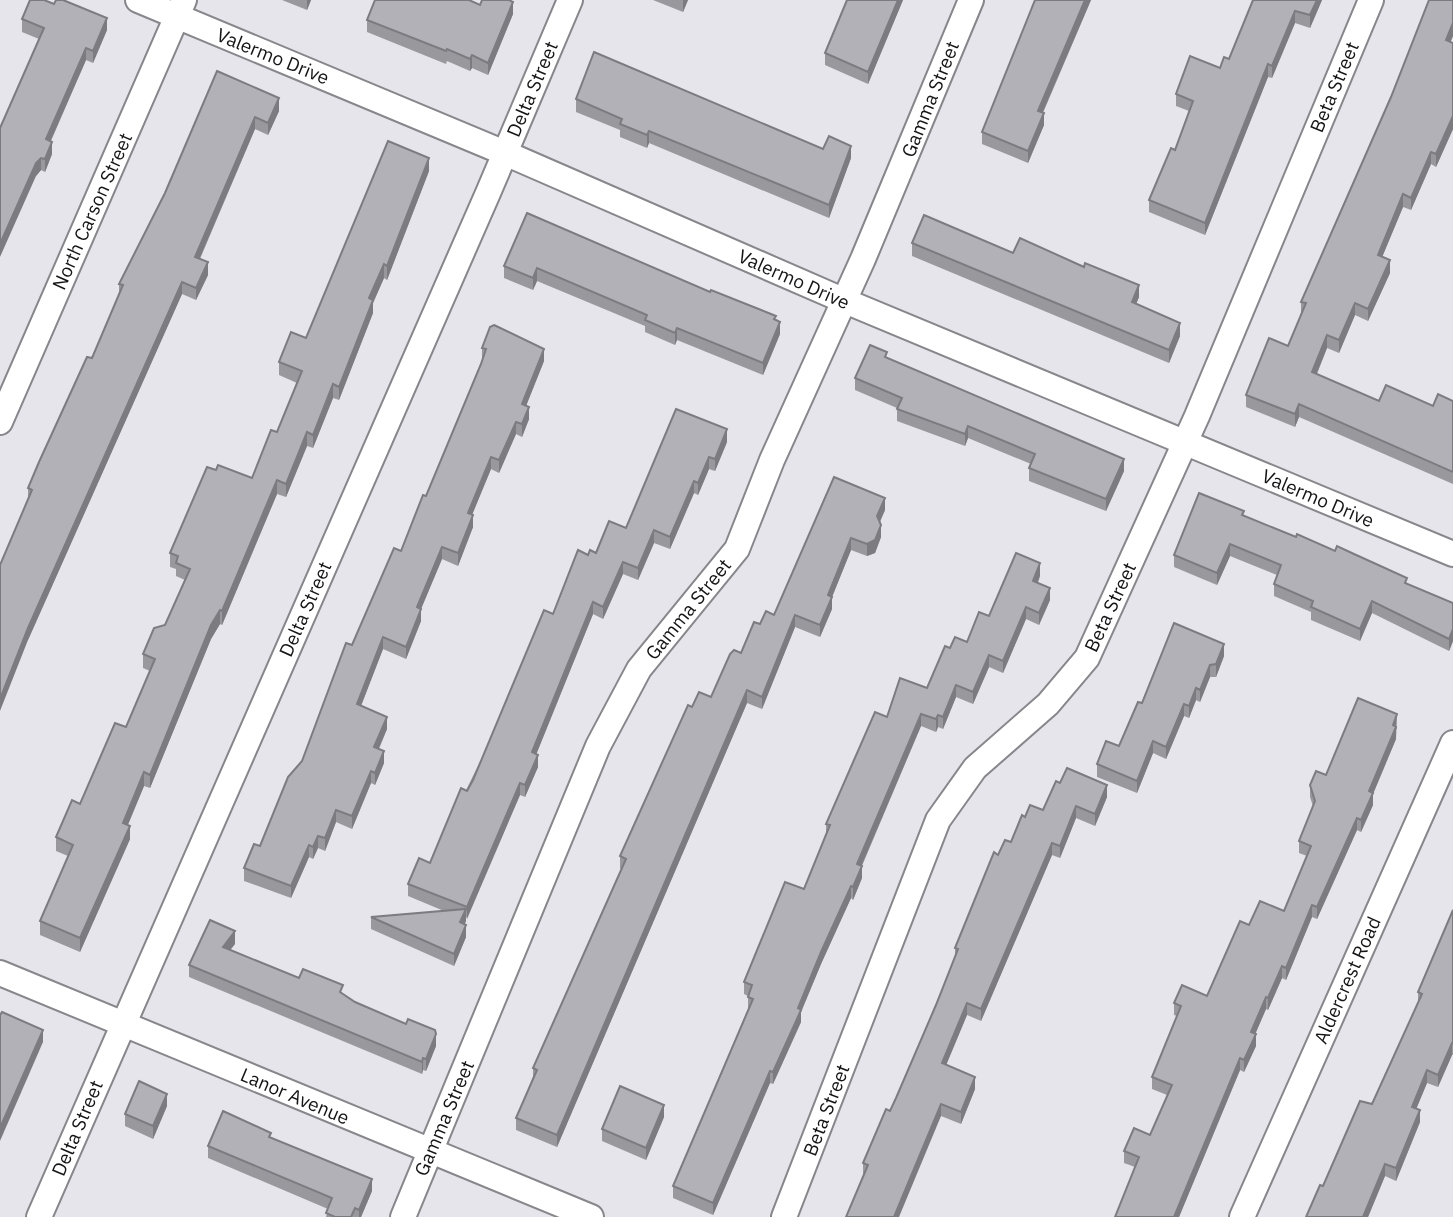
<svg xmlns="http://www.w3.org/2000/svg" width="1453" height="1217" viewBox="0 0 1453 1217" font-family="'IBM Plex Sans',sans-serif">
<rect width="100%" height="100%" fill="#e5e5eb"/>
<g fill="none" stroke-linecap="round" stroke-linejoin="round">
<!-- minor casing -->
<g stroke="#86868b" stroke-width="28">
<g id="minor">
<path d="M138,0l367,153 340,148 608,253"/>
<path d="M0,422l184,-422"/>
<path d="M0,973l591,244"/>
<path d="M39,1217l449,-1024 82,-193"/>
<path d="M403,1217l195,-471 41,-77 98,-120 35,-89 91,-201 108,-259"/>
<path d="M784,1217l154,-397 37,-52 73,-64 39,-46 110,-242 174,-416"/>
<path d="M1242,1217l211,-474"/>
</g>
</g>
<!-- minor -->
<use href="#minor" stroke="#fff" stroke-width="24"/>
</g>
<!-- wall -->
<g fill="#98989d">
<path d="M282,0h29l-4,10z"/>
<path d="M653,0h35l-5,12z"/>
<path d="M847,0h56l-35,84 -43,-19v-12z"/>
<path d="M1035,0h56l-48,113 1,12 -16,38 -46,-19v-12z"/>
<path d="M1322,0l-12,28 -15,-5 -23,55 -4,-1 -63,158 -56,-23v-12l26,-50 14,-39 -13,-5v-12l44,-26 9,-9 29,-58z"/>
<path d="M1453,0v36l-3,6 3,1v86l-17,38 -5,-3 -20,46 -8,-3 -21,50 8,16 -22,48 -13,-6 -16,38 -12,-5 -10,26 62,27 54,5 20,-5v83l-154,-67 -4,10 -49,-20v-12l42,-49 13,-32v-12z"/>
<path d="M480,5l33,9 -25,61 -16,-7 -2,3 -23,-10 -1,3 -79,-32v-12z"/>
<path d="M22,19l85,11 -14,33 -7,-3 -35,81 1,13 -7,18 -4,-2 -5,6 3,-137 -17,-7z"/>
<path d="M217,71l62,40 -11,24 -13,-6 -55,130 8,16 -12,25 -14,-6 -154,346v-152l64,-130 27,-62v-12l46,-91z"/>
<path d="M576,99l247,50 28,9 -22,60 -180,-75 -2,5 -27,-11v-7l-44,-18z"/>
<path d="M429,171l-42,109 -3,-2 -11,25v10l-34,87 -6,-2 -20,50 -6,-2 -21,51 -9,-3 -55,131 -2,-1 -9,15 -61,149 -6,-2 -16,39 2,14 -50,113 -40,-17v-14l28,-65 -12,-5v-14l24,-33 46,-77 24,-56 -7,-3v-14l22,-29 20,-45 -9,-4v-7l-6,-2v-14l46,-83 36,8 25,-46 20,-49 -18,-8v-13l27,-24z"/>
<path d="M527,213l249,107 4,14 -17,41 -86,-35 -2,5 -30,-13v-6l-108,-45 -4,9 -29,-12v-12z"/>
<path d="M912,243l227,54 -3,7 44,32 -11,27 -257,-107z"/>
<path d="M482,348l62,13 -18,45 3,13 -7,18 -6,-3 -17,39 -8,-4 -19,45 1,13 -15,39 -16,-7 -21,50v12l-15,38 -23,-10 -22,57 26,23 -8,20 5,14 -9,22 -4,-2 -19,46 -16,-7 -11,29 -7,-3 -5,11 -4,-2 -18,41 -47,-17v-13l16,-22 42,-85 50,-116 49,-94 25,-55 56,-136z"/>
<path d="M887,358l237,113 -18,40 -77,-30v-13l2,-4 -63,-26 -3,8 -68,-25v-13l-42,-18v-12z"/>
<path d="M727,442l-12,29 -6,-2 -11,26 -4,-2 -24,56 -16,-6 -16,37 -15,-6 -20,45 -10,-5 -57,140 2,13 -13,30 -5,-2 -54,124 -1,5 1,13 -12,29 -83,-37v-12l73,-6 -36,-15v-12l22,-21 123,-249 35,-59 8,-2z"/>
<path d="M834,477l51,33 -5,12 1,15 -6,16 -8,3 -16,-6 -19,47v12l-12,28 -25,-10 -33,82 -15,-6 -190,444 -41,-17v-12l17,-41v-9l88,-199 -1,-1v-12l72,-149 19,-10 49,-73 14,-9z"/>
<path d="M1244,516l209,87v38l-4,10 -77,-38 -12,28 -49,-21v-8l-37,-16v-12l3,-9 -47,-19 -13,29 -43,-18v-12z"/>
<path d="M1040,576l-2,7 12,17 -11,25 -13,-6 -23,54 -14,-6 -16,37 -17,-7 -13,32 -5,-2 -2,5 -15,-6 -59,140v12l-9,22 -2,-2 -30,66 -20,48v10l-28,62 -3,-1 -57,132 -40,-17v-12l75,-177v-13l-4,-2v-12l60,-93 22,-55v-10l61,-107 40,-29 23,-40 17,-6 22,-26z"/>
<path d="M1224,656l-8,21h-6l-10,25 -4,-2 -7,18 -5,-2 -18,43 -13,-6 -16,40 -40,-16v-13l22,-18 23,-43z"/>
<path d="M1397,726l-1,4v9l-23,55v11l-12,27 -4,-2 -40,89 -5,-2 -26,63 -4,-2 -14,32 -2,-1 -11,25 1,12 -12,26 -4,-2 -61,147h-64l20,-50 -11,-4v-12l26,-16 17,-40 -15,-6v-12l25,-61 -3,-1v-12l33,-7 42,-71 35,-14 23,-55 -8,-3v-12l14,-35 -3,-9v-12l16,-10z"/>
<path d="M1060,783l47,14 -12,29 -19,-8 -16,40 -8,-3 -71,166 -14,-6 -21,50 29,24 -14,35 -20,-8 -77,60 -1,-1v-12l33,-65 59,-140v-10l43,-93 13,-13 14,-25 18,-7z"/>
<path d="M1453,910v145h-1l-14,32 -11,-4 -11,26 4,13 -24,59 -11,-5 -17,41h-62l66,-113 46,-100v-12z"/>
<path d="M235,944l-5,6 69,28 44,17 12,7 51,22 30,22 -10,25 -3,-1 -1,4 -233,-97v-12z"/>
<path d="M167,1106l-14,33 -28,-13v-12z"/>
<path d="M664,1117l-18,43 -44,-19v-12z"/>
<path d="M271,1137l101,54 -11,26h-35l2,-8 -120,-51v-12z"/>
</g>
<!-- shaded-wall -->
<g fill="#7c7c80">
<path d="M307,0h4l-4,10z"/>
<path d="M683,0h5l-5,12z"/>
<path d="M898,0h5l-35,84v-12z"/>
<path d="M1085,0h6l-53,123v-12z"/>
<path d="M1317,0h5l-12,28v-13z"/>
<path d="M513,2v12l-25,61v-12z"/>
<path d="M1295,11v12l-23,55v-12z"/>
<path d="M107,18v12l-14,33v-12z"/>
<path d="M1453,23v13l-7,17v-13z"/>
<path d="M86,48v12l-40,91v-12z"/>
<path d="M472,55v13l-2,3v-12z"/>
<path d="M1268,64v13l-63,158v-12z"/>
<path d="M279,98v13l-11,24v-12z"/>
<path d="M1044,113v12l-16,38v-12z"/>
<path d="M1453,116v13l-17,38v-13z"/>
<path d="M255,117v12l-60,140v-12z"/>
<path d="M649,131v12l-2,5v-13z"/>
<path d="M52,142v12l-7,18v-13z"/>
<path d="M851,146v12l-22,60v-13z"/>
<path d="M1431,152v12l-20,46v-12z"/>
<path d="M41,158v12l-5,6 -36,81v-13l36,-81z"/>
<path d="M429,158v13l-42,109v-14z"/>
<path d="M1403,194v13l-25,60v-12z"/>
<path d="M1390,260v13l-22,48v-12z"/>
<path d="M208,262v13l-12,25v-12z"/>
<path d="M384,264v14l-11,25v10l-34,87v-13l30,-89z"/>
<path d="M537,268v13l-4,9v-12z"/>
<path d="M182,282v12l-154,346 -28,71v-12l28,-71z"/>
<path d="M1139,285v12l-7,17v-12z"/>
<path d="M1355,303v12l-16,38v-13z"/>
<path d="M780,322v12l-17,41v-12z"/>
<path d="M1180,323v13l-11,27v-13z"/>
<path d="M677,328v12l-2,5v-12z"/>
<path d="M1327,335v13l-15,37v-13z"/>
<path d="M544,349v12l-22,55v-12z"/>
<path d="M333,384v14l-20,50v-13z"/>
<path d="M1299,404v13l-4,10v-13z"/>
<path d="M529,407v12l-7,18v-13z"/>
<path d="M516,422v12l-17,39v-13z"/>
<path d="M968,426v12l-3,8v-12z"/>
<path d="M727,429v13l-12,29v-12z"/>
<path d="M307,432v14l-21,51v-13z"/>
<path d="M491,457v12l-23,56v-12z"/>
<path d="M709,457v12l-11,26v-12z"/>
<path d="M1124,459v12l-18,40v-12z"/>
<path d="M277,480v14l-55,131v-14z"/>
<path d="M694,481v12l-24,56v-12z"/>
<path d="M885,498v12l-8,18v-12z"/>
<path d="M473,515v12l-15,39v-13z"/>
<path d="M881,525v12l-6,16 -8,3v-12z"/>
<path d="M654,530v13l-16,37v-12z"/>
<path d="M851,538v12l-19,47v12l-12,28v-12l8,-30z"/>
<path d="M1230,544v12l-13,29v-12z"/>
<path d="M442,547v12l-21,50v12l-15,38v-12l11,-40z"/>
<path d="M623,562v12l-20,45v-12z"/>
<path d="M1040,563v13l-7,17v-12z"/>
<path d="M1050,588v12l-11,25v-12z"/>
<path d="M1372,601v12l-12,28v-12z"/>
<path d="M593,602v12l-61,151v-13z"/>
<path d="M1026,607v12l-23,54v-12z"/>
<path d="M220,610v14l-9,15 -61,149v-13l61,-150z"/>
<path d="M795,615v12l-33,82v-12z"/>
<path d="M1453,629v12l-4,10v-12z"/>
<path d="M383,637v12l-26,67v-12z"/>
<path d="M1224,644v12l-8,21v-13z"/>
<path d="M989,655v12l-16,37v-12z"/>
<path d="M1210,665v12l-10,25v-12z"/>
<path d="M956,685v12l-13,32v-12z"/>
<path d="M1196,688v12l-7,18v-12z"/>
<path d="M747,690v13l-190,444v-12z"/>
<path d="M1184,704v12l-18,43v-12z"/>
<path d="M921,714v12l-64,150v-12z"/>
<path d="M1397,714l-1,25 -23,55v11l-12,27v-12l8,-29z"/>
<path d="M938,715v12l-2,5v-13z"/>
<path d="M387,717v12l-13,30v-12z"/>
<path d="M1153,741v12l-16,40v-12z"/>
<path d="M384,751v12l-9,22v-12z"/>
<path d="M538,755v12l-13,30v-12z"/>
<path d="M371,771v12l-19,46v-13z"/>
<path d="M144,772v14l-21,50v-13z"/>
<path d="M520,783v12l-53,124v-12z"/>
<path d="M1107,785v12l-12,29v-12z"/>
<path d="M1076,806v12l-16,40v-12z"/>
<path d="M336,810v12l-11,29v-13z"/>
<path d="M1357,818v12l-40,89v-12z"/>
<path d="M130,826v13l-50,113v-14z"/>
<path d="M318,836v12l-5,11v-12z"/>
<path d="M1052,843v12l-71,166v-12z"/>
<path d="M309,845v12l-18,41v-12z"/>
<path d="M862,866v12l-9,22v-13z"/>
<path d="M851,886v12l-30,66 -20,48v10l-28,62v-12l25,-64 23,-56z"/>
<path d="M1312,905v12l-26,63v-12z"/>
<path d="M466,909v12l-6,13v-12z"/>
<path d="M466,925v12l-12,29v-12z"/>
<path d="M235,931v13l-12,15v-12z"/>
<path d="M1282,966v12l-14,32v-12z"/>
<path d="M1266,997v12l-15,35v-12z"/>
<path d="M967,1003v12l-25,60v-12z"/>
<path d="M43,1030v12l-43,99v-13z"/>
<path d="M436,1034v12l-10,25v-12z"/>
<path d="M1256,1034v12l-12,26v-12z"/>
<path d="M1452,1043v12l-14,32v-12z"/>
<path d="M423,1058v12l-1,4v-12z"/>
<path d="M1240,1058v12l-61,147h-5z"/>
<path d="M1427,1070v13l-15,36v-12z"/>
<path d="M770,1071v12l-57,132v-12z"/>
<path d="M975,1077v12l-14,35v-12z"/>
<path d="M167,1094v12l-14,33v-13z"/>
<path d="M941,1104v12l-42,101h-5z"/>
<path d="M664,1105v12l-18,43v-12z"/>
<path d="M1420,1110v12l-24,59v-13z"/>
<path d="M1385,1164v12l-17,41h-5z"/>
<path d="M372,1179v12l-11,26h-2v-7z"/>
</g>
<!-- building -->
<g fill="#b1b1b7" stroke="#7c7c80" stroke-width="2">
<path d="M30,0h14l10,4 2,-4h7l44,18 -14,33 -7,-3 -40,91 6,3 -7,17 -4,-1 -5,5 -36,81v-116l44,-100 -22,-9z"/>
<path d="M375,0h94l11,5 2,-5h27l4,2 -25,61 -16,-8 -2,4 -23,-10 -1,2 -79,-31z"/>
<path d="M847,0h51l-30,72 -43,-19z"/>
<path d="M1035,0h50l-47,111 6,2 -16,38 -46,-19z"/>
<path d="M1253,0h64l-7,15 -15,-4 -23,55 -4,-2 -63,159 -56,-23 22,-52 4,2 18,-49 -17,-7 14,-38 30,12 4,-11 5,2z"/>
<path d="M1429,0h24v23l-7,17 7,3v73l-17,38 -5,-2 -20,46 -8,-4 -25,61 12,5 -22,49 -13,-6 -16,37 -12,-5 -15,37 67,29 7,-16 47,21 5,-12 15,7v71l-154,-68 -4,10 -49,-19 23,-57 19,8 18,-43 -5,-1 90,-205z"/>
<path d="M594,52l229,97 6,-13 22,10 -22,59 -180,-74 -2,4 -27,-11 2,-5 -46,-20z"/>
<path d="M217,71l62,27 -11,25 -13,-6 -60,140 13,5 -12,26 -14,-6 -154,346 -28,71v-134l32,-75 -4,-2 11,-26 48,-105 5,1 31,-73 -4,-1 46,-91z"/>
<path d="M388,141l41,17 -42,108 -3,-2 -15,34 4,2 -34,87 -6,-3 -20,51 -6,-3 -21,52 -9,-4 -55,131 -2,-1 -9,15 -61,150 -6,-3 -21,51 7,3 -50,112 -40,-17 33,-76 -17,-8 16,-37 8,4 35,-81 11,4 29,-68 -12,-5 11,-26 11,-3 25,-56 -14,-6 2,-7 -8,-3 37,-86 9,3 2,-5 34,13 19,-48 6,2 25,-61 -23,-9 12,-30 15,6z"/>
<path d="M527,213l183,79 1,-2 65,26 -2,3 6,3 -17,41 -86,-35 -2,5 -30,-13 2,-5 -110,-47 -4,10 -29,-12z"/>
<path d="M924,215l89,38 7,-15 64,29 1,-4 54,22 -7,17 48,21 -11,27 -257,-107z"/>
<path d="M494,325l50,24 -22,55 7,3 -7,17 -6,-2 -17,38 -8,-3 -23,56 5,2 -15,38 -16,-6 -25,60 4,2 -15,38 -23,-10 -26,67 30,13 -13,30 10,4 -9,22 -4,-2 -19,45 -16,-6 -11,28 -7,-2 -5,11 -4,-2 -18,41 -47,-18 10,-24 6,2 28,-69 14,-16 44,-118 6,2 42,-97 7,3 22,-56 3,1 55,-132 5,-15 -4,-1 8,-21z"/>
<path d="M870,345l17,7 -2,5 239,102 -18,40 -77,-31 6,-14 -67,-28 -3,8 -68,-25 5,-11 -47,-20z"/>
<path d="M676,409l51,20 -12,30 -6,-2 -11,26 -4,-2 -24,56 -16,-7 -16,38 -15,-6 -20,45 -10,-5 -61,150 6,3 -13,30 -5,-2 -53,124 -59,-23 11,-26 11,5 31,-75 6,3 6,-11 71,-170 9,4 25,-64 10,5 2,-5 6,3 13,-32 17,7z"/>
<path d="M834,477l51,21 -8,18 4,9 -6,15 -8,4 -16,-6 -23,57 4,2 -12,28 -25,-10 -33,82 -15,-7 -190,445 -41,-17 21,-48 -4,-2 93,-209 -6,-3 68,-151 4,2 7,-15 12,5 19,-43 4,-4 7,3 13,-31 6,2 6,-13 8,4z"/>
<path d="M1199,493l45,18 -2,4 54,22 1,-3 38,17 2,-5 17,8 53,24 -2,5 48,20v26l-4,10 -77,-38 -12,28 -49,-22 2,-6 -39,-17 7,-19 -51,-21 -13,29 -43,-18z"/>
<path d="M1016,553l24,10 -7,18 17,7 -11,25 -13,-6 -23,54 -14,-6 -16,37 -17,-7 -13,32 -5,-2 -2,4 -15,-5 -64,150 5,2 -9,21 -2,-1 -30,66 -23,56 3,2 -28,62 -3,-1 -57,132 -40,-17 80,-187 -5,-2 4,-12 -8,-3 41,-100 19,7 26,-64 -4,-1 49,-112 12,5 13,-39 27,10 18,-42 5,2 5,-11 12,5 12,-30 10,4z"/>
<path d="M1174,623l50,21 -8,20 -6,1 -10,25 -4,-2 -7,18 -5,-2 -18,43 -13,-6 -16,40 -40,-17 9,-23 13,5 19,-44 4,1z"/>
<path d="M1358,698l39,16 -4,11 3,2 -27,64 4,2 -12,27 -4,-2 -40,89 -5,-2 -26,63 -4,-2 -14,32 -2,-1 -15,35 5,2 -12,26 -4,-2 -66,159h-59l24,-60 -15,-6 10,-23 16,7 22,-50 -20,-8 29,-71 -7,-3 8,-18 25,11 33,-75 9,4 11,-24 24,10 27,-65 -12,-5 16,-40 -5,-16 6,-14 10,4z"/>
<path d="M1067,768l40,17 -12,29 -19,-8 -16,40 -8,-3 -71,166 -14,-6 -25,60 33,14 -14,35 -20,-8 -47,113h-48l22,-52 -5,-2 23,-54 4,2 6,-13 40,-93 22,-56 -3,-1 39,-96 4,3 7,-15 6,2 11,-27 3,2 5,-12 13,5 13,-29 4,2z"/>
<path d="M466,909l-6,13 6,3 -12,29 -83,-37z"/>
<path d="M1453,910v133h-1l-14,32 -11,-5 -15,37 8,3 -24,58 -11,-4 -22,53h-57l14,-32 3,1 37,-85 12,3 50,-110 -4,-2z"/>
<path d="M210,920l25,11 -12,16 76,31 4,-9 40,16 -3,7 15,10 51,22 2,-5 27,11 1,4 -10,25 -3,-1 -1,4 -233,-97z"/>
<path d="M2,1012l41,18 -43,98v-113z"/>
<path d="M139,1081l28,13 -14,32 -28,-12z"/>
<path d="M620,1086l44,19 -18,43 -44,-19z"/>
<path d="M223,1111l48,22 -2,4 103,42 -13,31 -4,-2 -4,9h-16l-9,-4 6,-15 -124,-52z"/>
</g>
<g text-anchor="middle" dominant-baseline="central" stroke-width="5" stroke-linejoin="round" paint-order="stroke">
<!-- street labels -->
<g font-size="19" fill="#141416" stroke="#fff">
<text transform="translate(273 56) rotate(22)">Valermo Drive</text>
<text transform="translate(1334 87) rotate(-67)">Beta Street</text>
<text transform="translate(532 89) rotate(-67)">Delta Street</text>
<text transform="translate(930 99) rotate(-68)">Gamma Street</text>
<text transform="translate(92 211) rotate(-66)">North Carson Street</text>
<text transform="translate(794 279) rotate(24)">Valermo Drive</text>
<text transform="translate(1318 498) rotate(23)">Valermo Drive</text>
<text transform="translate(1110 607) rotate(-65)">Beta Street</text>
<text transform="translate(305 609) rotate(-66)">Delta Street</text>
<text transform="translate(688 609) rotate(-51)">Gamma Street</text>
<text transform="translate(1347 980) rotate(-66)">Aldercrest Road</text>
<text transform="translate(295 1096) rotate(23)">Lanor Avenue</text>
<text transform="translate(826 1110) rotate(-69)">Beta Street</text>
<text transform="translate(444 1118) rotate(-67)">Gamma Street</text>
<text transform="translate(77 1128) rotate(-67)">Delta Street</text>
</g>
</g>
</svg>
